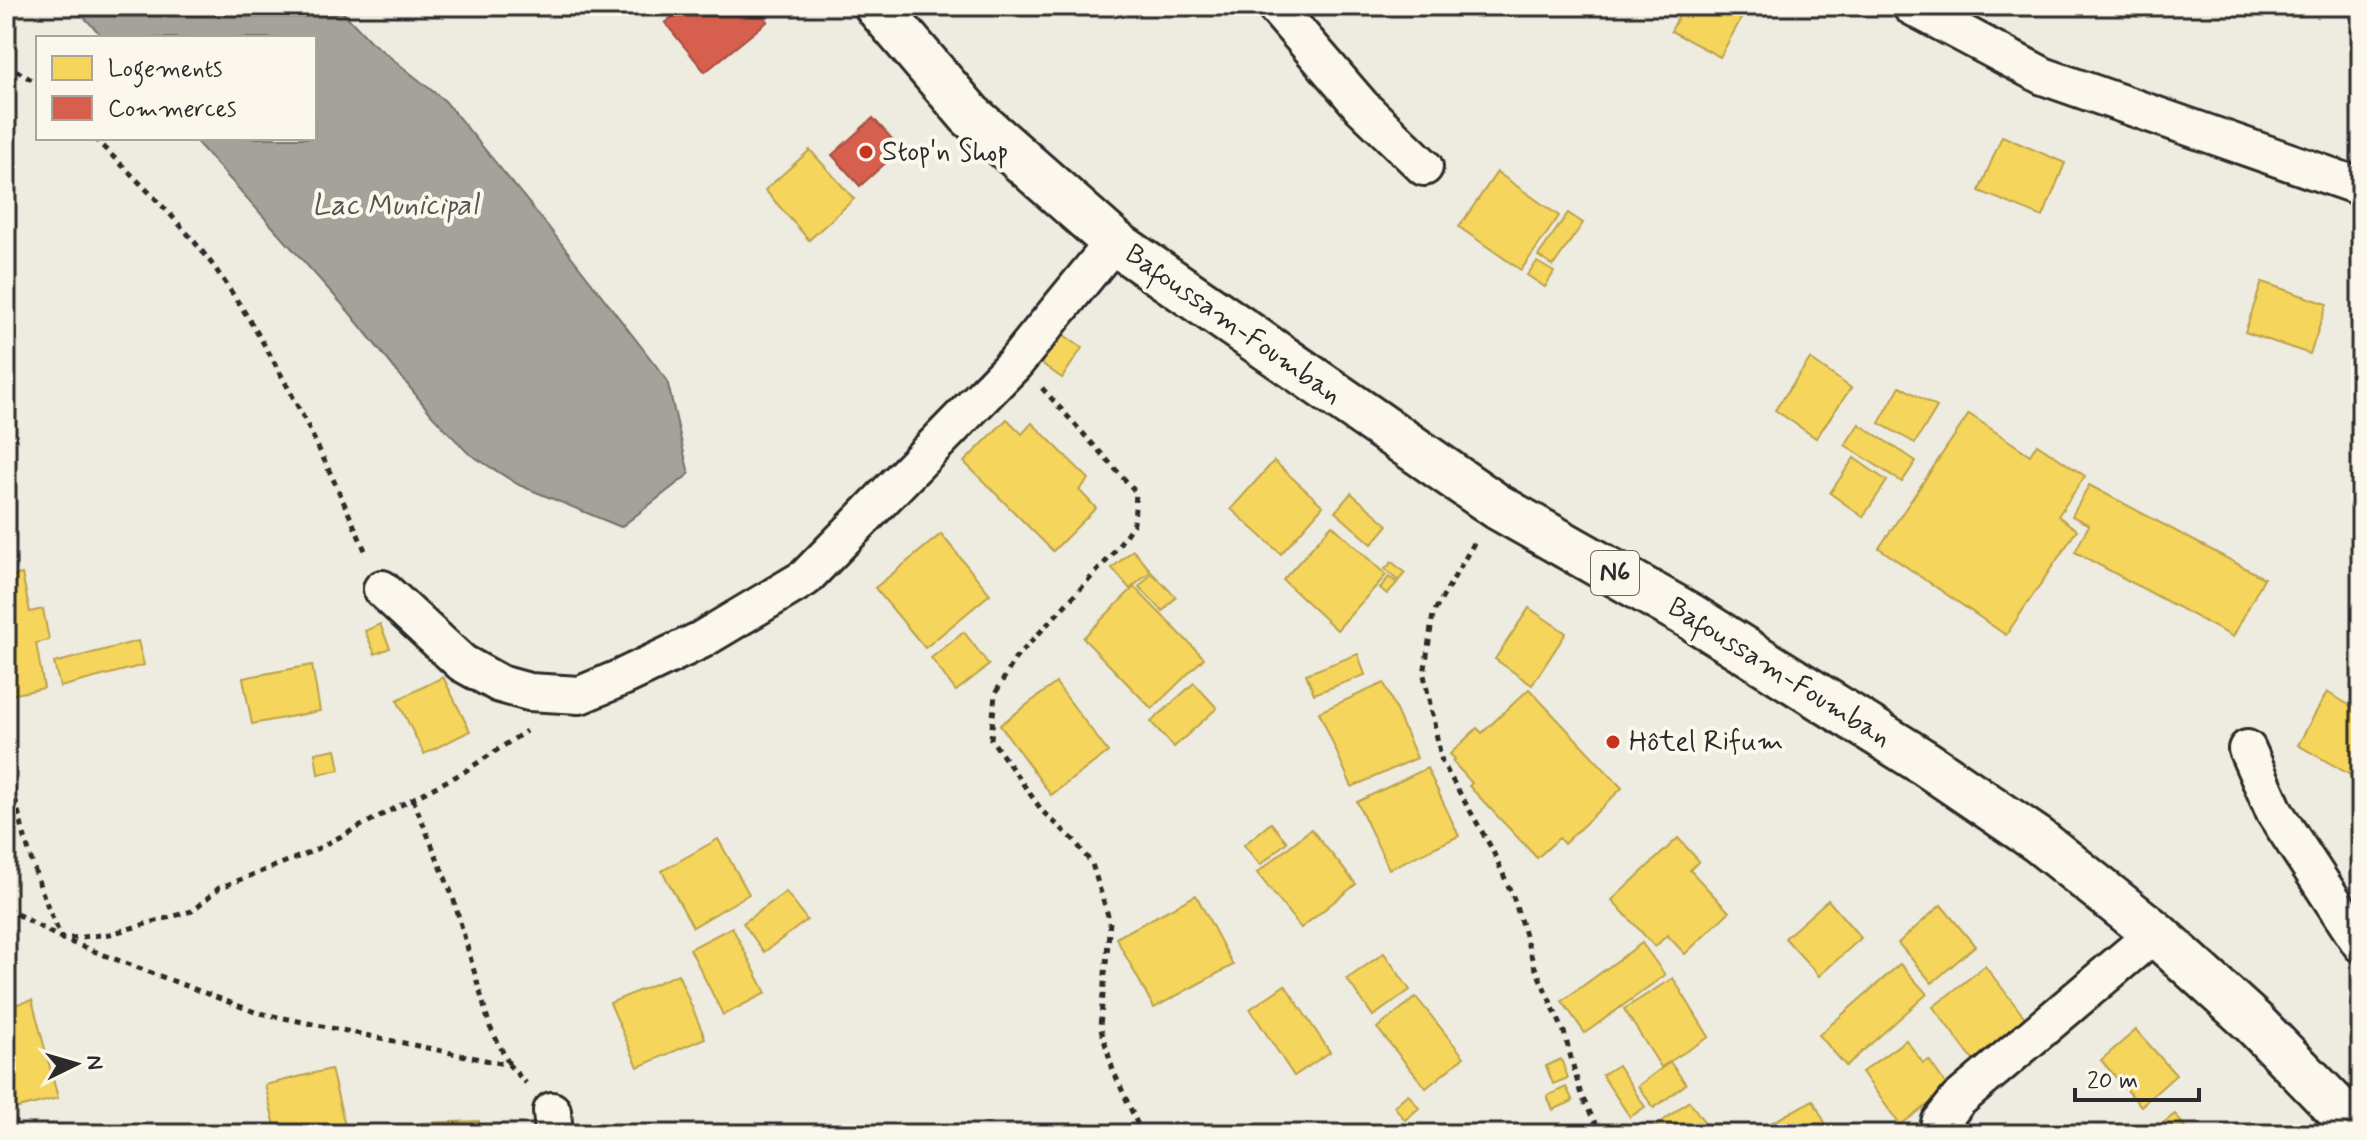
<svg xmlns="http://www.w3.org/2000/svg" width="2367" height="1140" viewBox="0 0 2367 1140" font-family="Mynerve,sans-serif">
<rect width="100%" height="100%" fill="#eeebe0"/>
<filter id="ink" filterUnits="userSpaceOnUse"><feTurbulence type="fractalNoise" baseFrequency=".0125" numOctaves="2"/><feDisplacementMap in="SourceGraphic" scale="16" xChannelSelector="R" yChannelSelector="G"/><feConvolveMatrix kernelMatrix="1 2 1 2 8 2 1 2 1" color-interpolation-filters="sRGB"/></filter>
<g filter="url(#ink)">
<!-- water -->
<path fill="#a4a29a" stroke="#74726e" stroke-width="2" d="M73,6h264l33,35 75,60 102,124 120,155 22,94 -68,53 -102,-42 -51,-32 -36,-38 -83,-103 -156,-174h121v-100h-210z"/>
<!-- homes -->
<g fill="#f6d55c" stroke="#b9a24d" stroke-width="2">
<path d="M1684,6h64l-28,51 -49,-26z"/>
<path d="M2002,136l63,27 -22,54 -64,-26z"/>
<path d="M810,150l44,49 -45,41 -44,-50z"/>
<path d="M1497,172l62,44 -38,54 -62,-43z"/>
<path d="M1568,213l15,10 -30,43 -15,-10z"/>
<path d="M1537,262l17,10 -9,15 -18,-12z"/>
<path d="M2262,282l65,22 -17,50 -65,-22z"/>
<path d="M1061,333l21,15 -20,30 -21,-15z"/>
<path d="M1810,359l41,29 -35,50 -41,-28z"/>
<path d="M1900,386l37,21 -22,36 -36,-20z"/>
<path d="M1969,414l61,41 7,-11 48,32 -27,40 19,14 -71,105 -127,-87z"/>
<path d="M1007,419l15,15 10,-11 57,56 -10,11 17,18 -43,43 -89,-89z"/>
<path d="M1859,424l57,37 -14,21 -57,-37z"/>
<path d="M1854,458l33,23 -24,36 -33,-24z"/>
<path d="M1274,461l49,45 -42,48 -50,-45z"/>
<path d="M2089,485l175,93 -31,59 -158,-85 14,-27 -17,-9z"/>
<path d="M1351,493l37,32 -16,19 -37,-32z"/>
<path d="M1332,525l54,50 -49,55 -54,-50z"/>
<path d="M941,534l49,60 -65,54 -50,-60z"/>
<path d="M1133,550l18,21 -21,18 -18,-21z"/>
<path d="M1392,562l13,11 -7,8 -13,-12z"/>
<path d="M1152,573l24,24 -13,14 -24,-24z"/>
<path d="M22,574l8,38 13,-3 6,31 -13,3 8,45 -38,8v-119z"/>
<path d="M1389,577l8,6 -10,11 -7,-6z"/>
<path d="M1134,587l70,71 -52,51 -69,-71z"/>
<path d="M1529,608l37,25 -34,52 -37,-26z"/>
<path d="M380,624l10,24 -15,6 -10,-23z"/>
<path d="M964,632l25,33 -33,26 -25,-33z"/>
<path d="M138,641l6,24 -84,22 -6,-24z"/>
<path d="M1358,654l7,21 -51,19 -8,-20z"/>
<path d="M312,665l8,46 -68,13 -9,-46z"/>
<path d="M443,677l27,54 -46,23 -27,-54z"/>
<path d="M1056,683l52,69 -57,43 -51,-70z"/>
<path d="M1194,683l23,25 -43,39 -23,-25z"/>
<path d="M1384,683l33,75 -65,29 -33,-75z"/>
<path d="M1529,689l93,99 -58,56 -5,-6 -22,20 -68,-72 3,-3 -20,-22 3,-2 -5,-5 27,-26 5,5z"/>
<path d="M2327,692l34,20v69l-63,-36z"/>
<path d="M336,749l4,21 -22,4 -3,-21z"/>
<path d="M1427,768l32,68 -70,33 -32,-67z"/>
<path d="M1271,823l16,19 -27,23 -16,-20z"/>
<path d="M1311,829l45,55 -55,44 -44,-55z"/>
<path d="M1678,838l21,23 -9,9 39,42 -44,42 -18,-19 -12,12 -43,-47z"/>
<path d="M718,839l31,55 -56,33 -31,-56z"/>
<path d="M786,892l21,28 -43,32 -21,-29z"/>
<path d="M1196,895l37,70 -79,43 -38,-70z"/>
<path d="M1828,900l33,38 -42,38 -34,-38z"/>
<path d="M1941,905l34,41 -43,37 -34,-40z"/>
<path d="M732,927l34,66 -43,22 -33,-66z"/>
<path d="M1642,943l23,32 -80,58 -23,-32z"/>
<path d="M1384,953l26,37 -37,26 -26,-37z"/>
<path d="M1900,964l27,30 -81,72 -27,-31z"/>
<path d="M1985,966l44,57 -53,41 -43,-57z"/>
<path d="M678,974l27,64 -67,29 -28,-64z"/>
<path d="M1673,978l36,59 -48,30 -37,-58z"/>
<path d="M1285,985l45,67 -36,24 -44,-67z"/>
<path d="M1416,997l48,60 -38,31 -49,-60z"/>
<path d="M32,1000l26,98 -52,13v-104z"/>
<path d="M2136,1030l40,45 -35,31 -40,-46z"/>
<path d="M1906,1040l17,23 6,-3 20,29 -49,36 -38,-53z"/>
<path d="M1561,1059l7,19 -15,6 -7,-18z"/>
<path d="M1670,1062l16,22 -32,24 -16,-22z"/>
<path d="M1618,1065l27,42 -15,10 -28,-42z"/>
<path d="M331,1069l16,65h-70l-12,-49z"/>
<path d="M1566,1087l7,14 -20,9 -6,-14z"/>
<path d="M1408,1094l11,14 -14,12 -11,-14z"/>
<path d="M1813,1100l18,34h-71l-2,-4z"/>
<path d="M1689,1101l24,33h-67z"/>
<path d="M2175,1114l15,20h-41z"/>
<path d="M479,1121l1,13h-59v-11z"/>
</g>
<!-- shops -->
<g fill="#d6604d" stroke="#a35043" stroke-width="2">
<path d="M685,6h71l12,15 -63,51 -40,-49z"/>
<path d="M873,118l28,31 -41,37 -28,-31z"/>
</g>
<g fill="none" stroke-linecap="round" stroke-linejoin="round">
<!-- minor casing -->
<g stroke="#2b2b2b" stroke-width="42">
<g id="minor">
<path d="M1275,6l87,101 62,60"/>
<path d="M1911,6l132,70 318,111"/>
<path d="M382,589l80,74 38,21 29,8 51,3 43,-18 78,-37 104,-62 210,-215 99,-121"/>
<path d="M2247,749l28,64 86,131"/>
<path d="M552,1111l2,23"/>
<path d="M1938,1134l2,-11 18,-23 197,-167"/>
</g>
</g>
<!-- trunk casing -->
<g stroke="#2b2b2b" stroke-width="50">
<path id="trunk" d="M877,6l93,109 144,127 384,265 192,109 235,147 113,77 117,93 98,89 108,111"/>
</g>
<!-- path -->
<g stroke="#2b2b2b" stroke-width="5" stroke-dasharray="6 6" stroke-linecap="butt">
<path d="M6,64l32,20"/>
<path d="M94,138c45,44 93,89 128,140 59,85 104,183 145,277"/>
<path d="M1042,388l94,104 -2,31 -23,33 -96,103 -20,35 -4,45 52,73 31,28 18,24 18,58 -10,104 13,44 29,64"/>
<path d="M1474,543l-41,71 -9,61 18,87 50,87 22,50 20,66 30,67 17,63 20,39"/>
<path d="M6,752c12,66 27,126 56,187l48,-5 82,-23 27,-23 92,-36 153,-80 62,-41"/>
<path d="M413,799l40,98 37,130 19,37"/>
<path d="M6,908l56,31 193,73 254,53 17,18"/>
</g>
<!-- minor -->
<use href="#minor" stroke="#fbf7ec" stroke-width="36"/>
<!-- trunk -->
<use href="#trunk" stroke="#fbf7ec" stroke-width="44"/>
</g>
</g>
<!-- markers -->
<g fill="#c8321e" stroke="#fbf7ec" stroke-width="3">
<circle cx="866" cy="152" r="8"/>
<circle cx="1613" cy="742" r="8"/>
</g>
<g text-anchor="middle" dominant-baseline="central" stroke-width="8" stroke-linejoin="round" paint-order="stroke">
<!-- shield labels -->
<rect fill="#fbf7ec" stroke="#696865" stroke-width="2" x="1591" y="551" width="48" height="44" rx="6"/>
<g font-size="26" font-weight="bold" fill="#2b2b2b">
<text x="1615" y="573">N6</text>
</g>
<!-- poi labels -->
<g font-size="28" fill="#2b2b2b" stroke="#fbf7ec" text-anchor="start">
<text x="882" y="152">Stop'n Shop</text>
<text x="1629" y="742">Hôtel Rifum</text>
</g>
<!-- street labels -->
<g font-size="28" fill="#2b2b2b" stroke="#fbf7ec">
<text transform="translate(1233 325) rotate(35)">Bafoussam-Foumban</text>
<text transform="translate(1779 673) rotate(32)">Bafoussam-Foumban</text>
</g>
<!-- water labels -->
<g font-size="30" font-style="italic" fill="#555552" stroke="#fbf7ec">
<text x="395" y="205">Lac Municipal</text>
</g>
</g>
<!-- margin -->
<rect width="2367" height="1140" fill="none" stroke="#fbf7ec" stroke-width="32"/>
<rect x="16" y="16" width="2335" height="1108" fill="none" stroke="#2b2b2b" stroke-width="3" filter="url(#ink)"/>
<!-- legend -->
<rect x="36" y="36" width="280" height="104" fill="#fbf7ec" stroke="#a8a59f" stroke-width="2"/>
<rect x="52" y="56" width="40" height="24" fill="#f6d55c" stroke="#a8a59f" stroke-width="2"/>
<text x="108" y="76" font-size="24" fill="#2b2b2b">Logements</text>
<rect x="52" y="96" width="40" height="24" fill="#d6604d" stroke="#a8a59f" stroke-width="2"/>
<text x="108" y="116" font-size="24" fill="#2b2b2b">Commerces</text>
<!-- north arrow -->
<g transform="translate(76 1064) rotate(85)" stroke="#fbf7ec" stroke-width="6" paint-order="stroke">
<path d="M0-6L14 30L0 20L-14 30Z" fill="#2b2b2b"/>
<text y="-12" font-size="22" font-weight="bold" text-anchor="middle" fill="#2b2b2b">N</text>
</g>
<!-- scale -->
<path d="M2075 1088v12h124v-12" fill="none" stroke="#2b2b2b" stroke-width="4"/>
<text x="2087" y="1088" font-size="24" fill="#2b2b2b" stroke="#fbf7ec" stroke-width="6" paint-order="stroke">20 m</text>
</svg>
